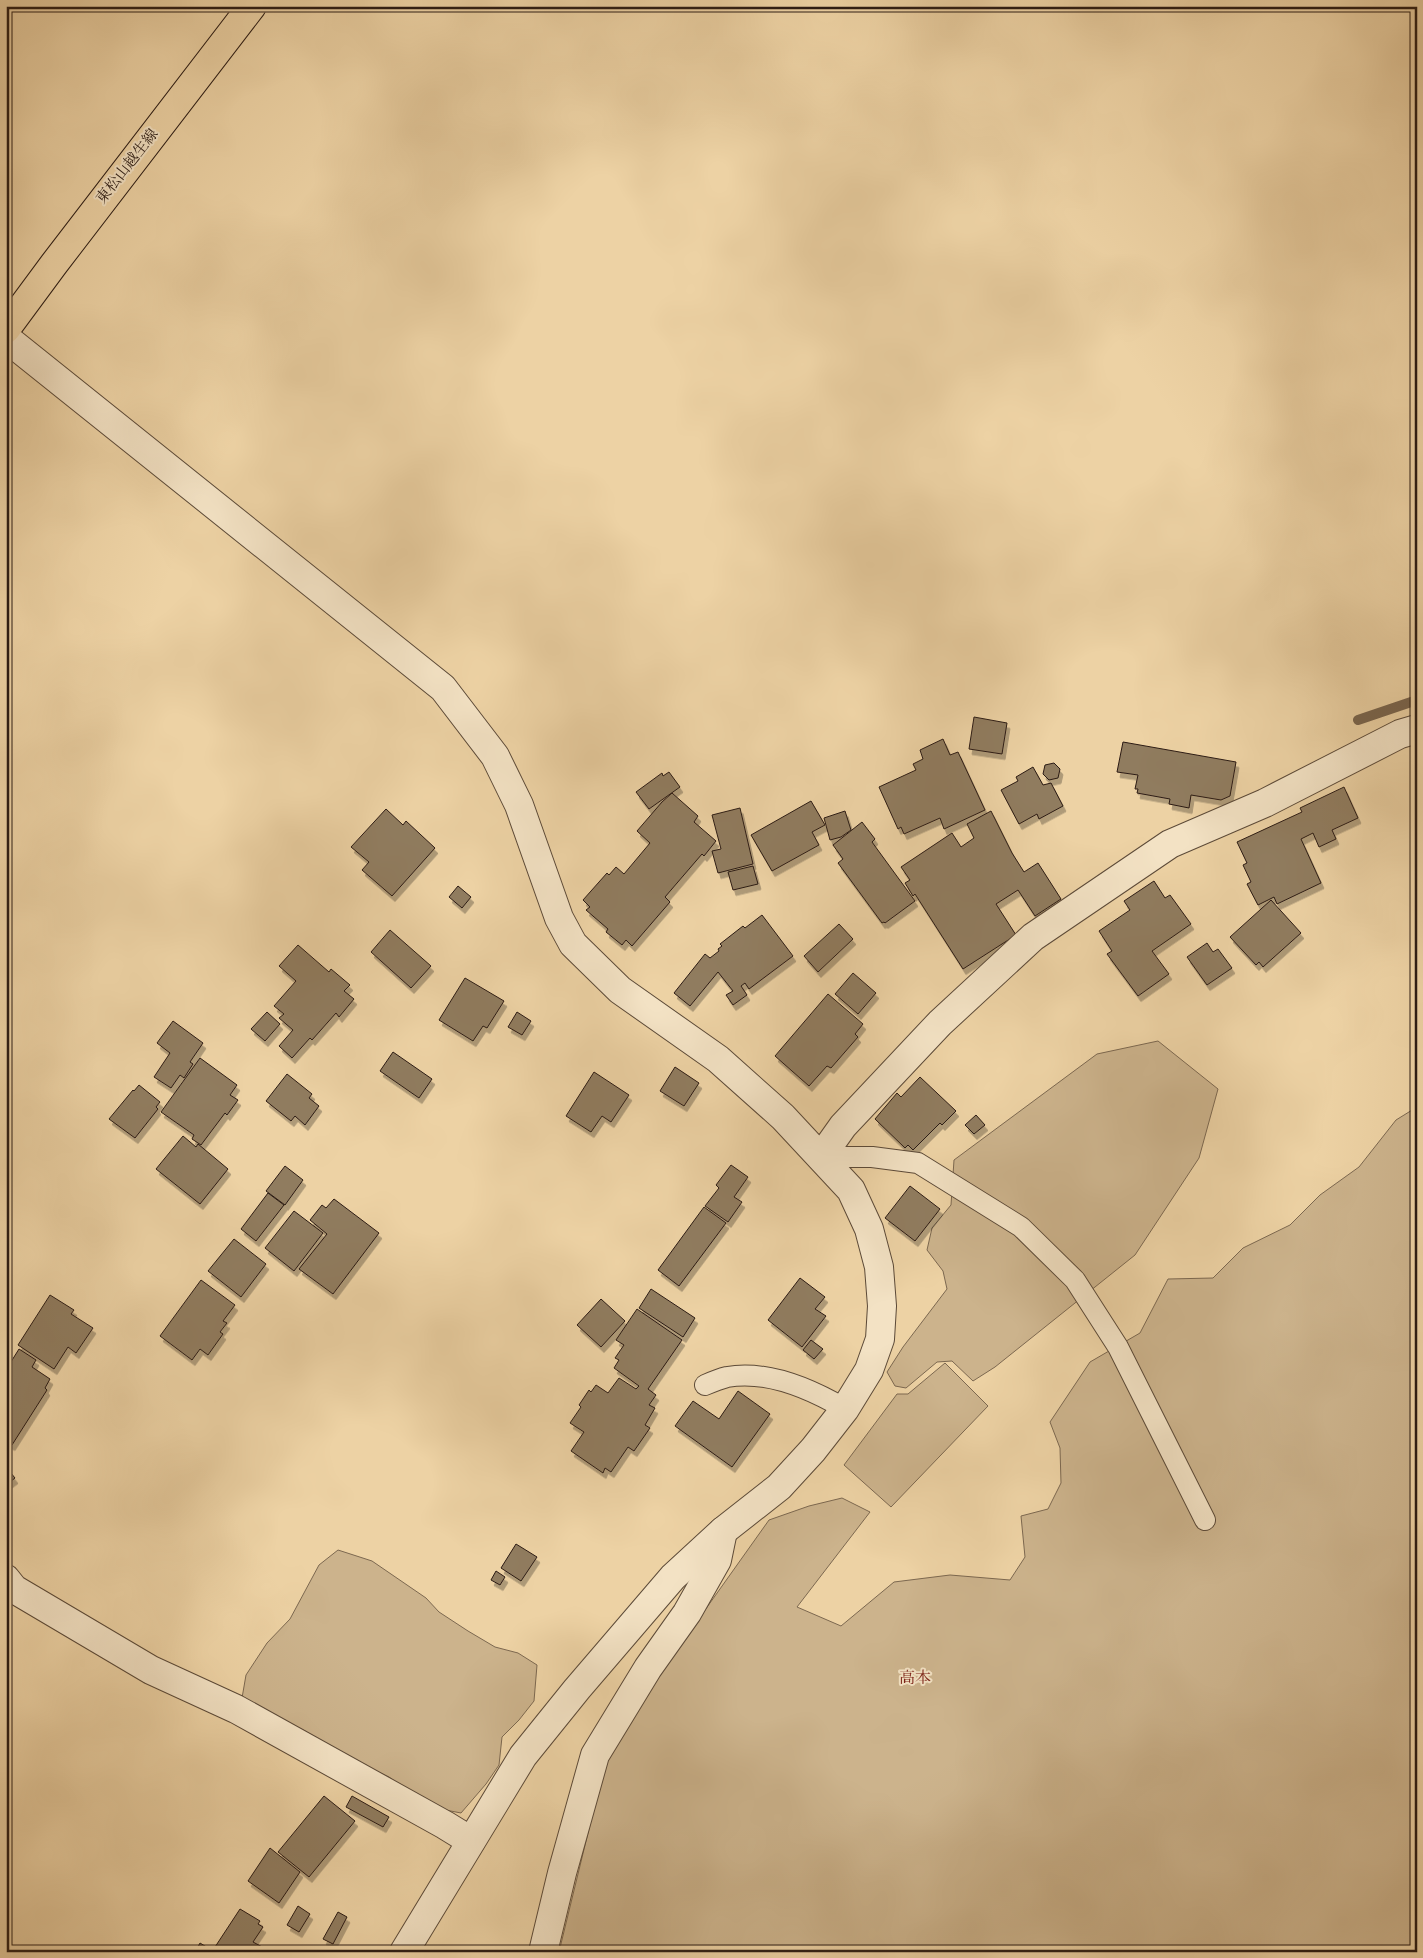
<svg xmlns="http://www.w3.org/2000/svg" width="1423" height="1958" viewBox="0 0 1423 1958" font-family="Vollkorn,'Noto Serif JP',serif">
<defs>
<filter id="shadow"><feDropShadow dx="3" dy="5.5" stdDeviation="0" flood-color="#0004"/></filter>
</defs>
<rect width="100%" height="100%" fill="#edd2a4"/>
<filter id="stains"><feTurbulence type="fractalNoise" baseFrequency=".004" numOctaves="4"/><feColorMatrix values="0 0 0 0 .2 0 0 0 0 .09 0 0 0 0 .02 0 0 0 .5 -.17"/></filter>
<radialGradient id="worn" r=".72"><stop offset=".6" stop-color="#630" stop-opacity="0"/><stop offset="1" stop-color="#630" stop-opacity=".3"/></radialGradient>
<!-- green -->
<g fill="#ccb38c" stroke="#7c6850">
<path d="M1158,1041l60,48 -19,69 -64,97 -140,112 -22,14 -21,-20 -15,1 -31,26 -11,-2 -8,-14 16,-25 44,-58 -4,-18 -16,-21 5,-22 19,-23 3,-45 143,-106z"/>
<path d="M1417,1107v845h-858l47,-193 35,-59 128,-180 40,-14 33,-8 28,14 -73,95 44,19 53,-44 56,-7 60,5 15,-23 -4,-41 27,-7 13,-26 -1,-35 -10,-26 40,-60 50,-29 28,-54 45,-1 30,-30 47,-23 30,-30 39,-28 37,-47z"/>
<path d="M945,1363l43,43 -97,101 -47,-42 53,-71h11z"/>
<path d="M338,1550l34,11 54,37 13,14 29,19 27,16 23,6 19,12 -3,36 -15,19 -17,17 -3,28 -13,19 -25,29 -31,-6 -41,-30 -44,-21 -40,-25 -63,-33 4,-23 21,-32 23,-24 29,-54z"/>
</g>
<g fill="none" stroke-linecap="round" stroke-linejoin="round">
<!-- stream -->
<g stroke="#78644d" stroke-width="10">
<path d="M1358,720l59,-20"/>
<path d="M6,1264v2"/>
</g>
</g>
<!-- building -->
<g fill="#907b5f" stroke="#2c1c14" filter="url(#shadow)">
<path d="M974,717l33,6 -5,31 -33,-5z"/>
<path d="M943,739l7,16 8,-3 27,58 -41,19 -4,-11 -36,16 -3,-7 -3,2 -19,-42 37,-17 -3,-6 10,-5 -3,-9z"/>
<path d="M1123,742l113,20 -6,34 -9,4 -30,-5 -2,13 -20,-4 1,-5 -33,-6 1,-4h-3l3,-14 -21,-3z"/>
<path d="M1054,763l6,6 -2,9 -9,2 -6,-6 2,-9z"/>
<path d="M1033,767l10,18 8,-2 12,23 -24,13 -2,-5 -18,10 -18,-34 17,-9 -2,-4z"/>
<path d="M669,772l11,15 -31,22 -13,-17 26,-19 1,3z"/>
<path d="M1344,787l14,31 -26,12 4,9 -17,8 -6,-14 -12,6 20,44 -44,21 -3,-7 -16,8 -11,-21 4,-2 -8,-17 4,-2 -10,-21 65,-30 -2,-4z"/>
<path d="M672,793l26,23 -4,6 22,19 -12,15 -2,-2 -37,43 5,5 -38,44 -6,-6 -4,5 -16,-13 2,-3 -22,-19 4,-3 -7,-7 24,-27 2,2 7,-8 8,7 26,-31 -13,-12 25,-29z"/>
<path d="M811,801l14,24 -13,7 7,13 -47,26 -21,-36z"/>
<path d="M740,808l13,56 -35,9 -6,-22 9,-2 -9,-34z"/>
<path d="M386,809l17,16 3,-4 29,27 -43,48 -30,-26 7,-8 -18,-15z"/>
<path d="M845,811l6,19 -10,7 -11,3 -6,-22z"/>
<path d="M991,811l21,42 12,19 14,-9 23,36 -26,17 -17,-26 -22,14 20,31 -53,34 -48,-75 -2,2 -8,-13 5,-3 -9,-13 51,-34 9,14 13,-9 -7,-14z"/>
<path d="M862,822l13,17 -3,3 43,59 -30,22 -1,-1 -2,1 -44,-60 5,-4 -10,-14z"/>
<path d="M753,866l5,18 -25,6 -5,-18z"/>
<path d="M1154,881l11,17 5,-3 21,29 -39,27 17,23 -31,22 -31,-42 5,-3 -13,-20 31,-21 -6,-9z"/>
<path d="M458,886l13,11 -9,11 -13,-11z"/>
<path d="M1271,900l30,33 -38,34 -4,-5 -3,3 -26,-28z"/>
<path d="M762,915l31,41 -44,33 -4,-6 -4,3 6,9 -14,10 -7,-10 7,-4 -15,-19 -28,34 -16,-13 31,-39 5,4 9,-7 -1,-2 4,-3 -2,-2 23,-18 2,2z"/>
<path d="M839,924l14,15 -35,33 -14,-16z"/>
<path d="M390,930l41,36 -20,22 -40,-36z"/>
<path d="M1207,943l6,9 5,-3 14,19 -25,17 -20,-28z"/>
<path d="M298,945l31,27 2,-3 19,16 -6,6 10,8 -15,18 -3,-4 -24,27 -2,-2 -18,20 -13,-12 14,-16 -14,-12 5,-4 -10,-8 22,-25 -17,-15z"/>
<path d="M853,973l23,20 -18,21 -23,-20z"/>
<path d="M465,978l39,23 -17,27 -4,-2 -10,15 -34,-21z"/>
<path d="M828,994l35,30 -8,10 3,3 -27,31 -4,-2 -18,20 -34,-30z"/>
<path d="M267,1012l13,12 -15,17 -14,-12z"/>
<path d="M517,1012l14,9 -9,14 -14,-8z"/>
<path d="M173,1021l30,22 -13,19 3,2 -9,14 -4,-3 -9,13 -17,-11 16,-24 -13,-10z"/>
<path d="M393,1052l39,27 -13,19 -39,-27z"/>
<path d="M200,1058l37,27 -7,10 8,5 -11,15 -2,-2 -24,32 -9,-6 2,-4 -33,-23z"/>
<path d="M675,1067l24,16 -15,23 -24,-15z"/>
<path d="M594,1072l35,23 -18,27 -9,-6 -11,16 -25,-16z"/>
<path d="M287,1074l25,20 -3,4 10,8 -14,19 -10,-9 -4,5 -25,-20z"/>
<path d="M920,1077l36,34 -14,14 -2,-2 -27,27 -5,-5 -3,3 -30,-29 22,-26 4,4z"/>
<path d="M139,1085l21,17 -4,5 2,2 -23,29 -26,-19 24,-29 1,1z"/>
<path d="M976,1115l9,10 -11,9 -9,-9z"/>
<path d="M183,1136l13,11 2,-3 30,25 -28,35 -44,-35z"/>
<path d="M731,1165l17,12 -14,20 8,5 -14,20 -23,-16 14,-18 -3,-3z"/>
<path d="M285,1166l18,14 -18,25 -19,-14z"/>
<path d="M910,1186l30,23 -25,32 -30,-23z"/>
<path d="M268,1193l16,12 -28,36 -15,-12z"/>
<path d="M334,1199l45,34 -46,61 -34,-25 28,-35 -17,-14 12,-15 4,3z"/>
<path d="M704,1207l22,16 -47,63 -21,-16z"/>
<path d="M294,1211l29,22 -29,38 -29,-23z"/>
<path d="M234,1239l32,25 -25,33 -33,-26z"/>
<path d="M800,1278l25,19 -10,12 11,7 -24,31 -34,-27z"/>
<path d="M201,1280l34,25 -12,16 4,2 -7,9 3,2 -15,21 -8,-6 -8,11 -32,-24z"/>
<path d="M651,1289l44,29 -12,19 -44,-29z"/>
<path d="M50,1295l24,15 -3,4 22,14 -17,25 -8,-6 -14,22 -36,-24z"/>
<path d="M601,1299l24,22 -24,26 -24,-22z"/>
<path d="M637,1309l45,31 -34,49 8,6 -7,10 6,3 -10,17 5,3 -16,23 -6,-4 -17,25 -6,-4 -2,5 -32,-22 13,-19 -14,-9 11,-16 -2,-2 10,-15 2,2 5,-7 12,8 11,-15 17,11 3,-3 -25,-18 5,-8 -4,-2 9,-13 -8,-5z"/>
<path d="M811,1340l12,9 -9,10 -11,-9z"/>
<path d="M19,1349l17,11 -4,7 18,12 -5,9 2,2 -35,55 -6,-3v-70l5,-6 -2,-1z"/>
<path d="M738,1391l32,23 -38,53 -57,-41 18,-25 26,18z"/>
<path d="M6,1467l9,11 -9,7z"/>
<path d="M516,1544l21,13 -16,24 -20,-13z"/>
<path d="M496,1571l9,6 -5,8 -9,-5z"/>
<path d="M324,1796l31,25 -46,56 -31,-25z"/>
<path d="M352,1796l37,21 -6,10 -37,-20z"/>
<path d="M270,1848l30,24 -21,31 -31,-22z"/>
<path d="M298,1906l12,8 -11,18 -12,-7z"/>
<path d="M240,1909l20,12 -2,3 5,3 -10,15 13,7 -2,3h-48l-1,-5z"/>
<path d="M338,1912l9,5 -14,27 -10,-5z"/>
<path d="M200,1943l13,8 1,1h-19z"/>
</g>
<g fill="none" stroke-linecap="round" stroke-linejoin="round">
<!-- lane casing -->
<g stroke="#5c4a38" stroke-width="22">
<g id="lane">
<path d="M821,1157h51l46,6 103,64 54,53 43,67 87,173"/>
<path d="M705,1385c7,-3 14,-6 22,-8 39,-7 84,12 118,32"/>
</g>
</g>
<!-- street casing -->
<g stroke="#5c4a38" stroke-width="30">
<g id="street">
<path d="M6,338l437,350 52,68 24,49 40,113 14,26 47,46 98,69 65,58 68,73 18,39 10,38 3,39 -2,33 -11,31 -24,39 -32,41 -34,37 -56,44 -50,46 -96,112 -54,67 -119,196"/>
<path d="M821,1157l22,-31 97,-103 93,-86 137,-93 95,-41 135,-69 17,-5"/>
<path d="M6,1579l8,10 137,81 85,39 209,116 26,16"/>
<path d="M543,1952l19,-79 33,-118 53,-87 39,-55 30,-53 6,-29"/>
</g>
</g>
<!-- primary casing -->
<g stroke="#2c1c14" stroke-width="30">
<path id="primary" d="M6,329l48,-65 198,-258"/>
</g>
<!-- lane -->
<use href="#lane" stroke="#f3e2c4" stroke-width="20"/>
<!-- street -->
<use href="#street" stroke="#f3e2c4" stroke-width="28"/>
<!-- primary -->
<use href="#primary" stroke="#edd2a4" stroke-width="28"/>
</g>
<g text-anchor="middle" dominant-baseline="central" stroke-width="4" stroke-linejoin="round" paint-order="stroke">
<!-- street labels -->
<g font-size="15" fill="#2c1c14" stroke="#f3e2c4">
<text transform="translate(128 167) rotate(-52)">東松山越生線</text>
</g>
<!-- neighbourhood labels -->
<g font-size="16" fill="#7a1f14" stroke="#f3e2c4">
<text x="915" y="1679">高本</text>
</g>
</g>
<!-- margin -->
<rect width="1423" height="1958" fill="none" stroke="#edd2a4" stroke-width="25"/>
<rect x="8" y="8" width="1408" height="1943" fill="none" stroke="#2c1c14" stroke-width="2.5"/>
<rect x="12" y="12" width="1398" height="1933" fill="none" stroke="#2c1c14"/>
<rect width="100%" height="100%" filter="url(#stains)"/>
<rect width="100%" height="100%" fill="url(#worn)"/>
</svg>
